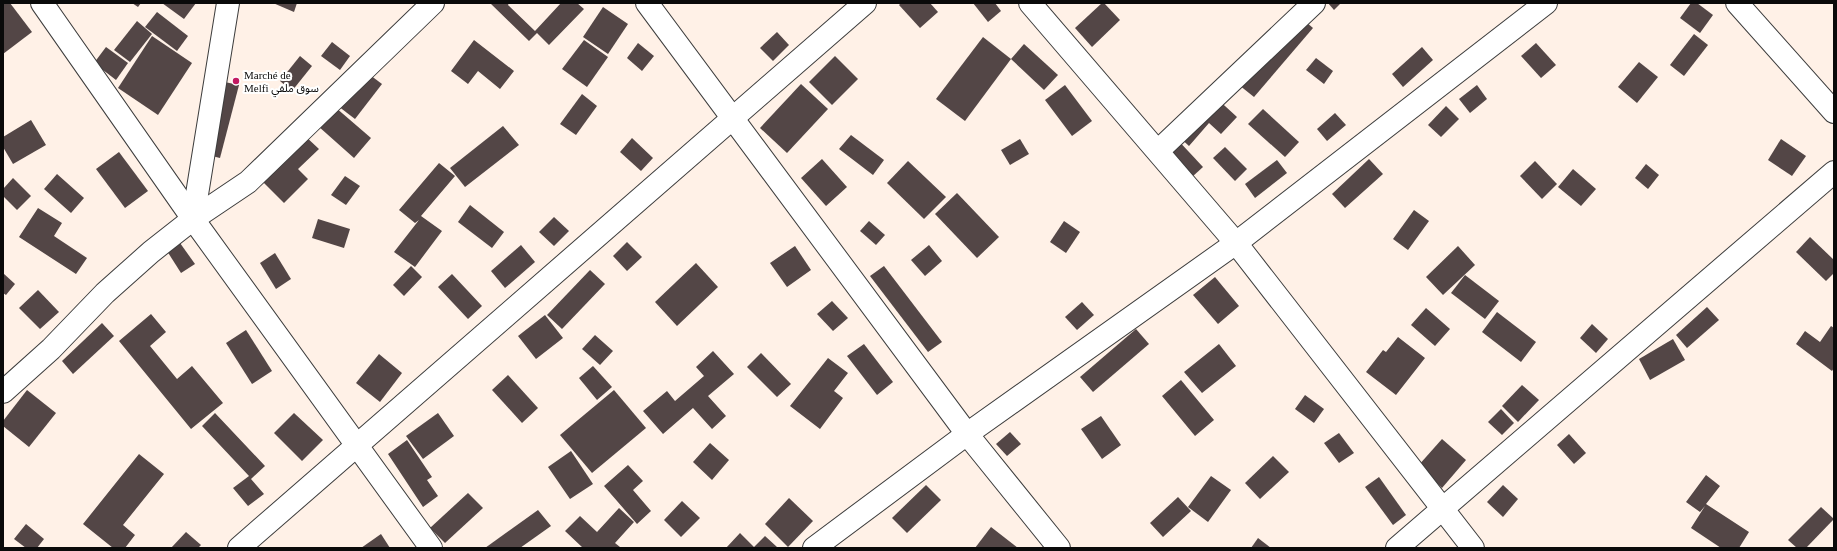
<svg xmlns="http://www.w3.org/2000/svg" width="1837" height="551" viewBox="0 0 1837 551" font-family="'Times New Roman','Noto Sans Arabic',serif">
<rect width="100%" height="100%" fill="#fff1e7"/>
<!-- building -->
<g fill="#534646">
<path d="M3,3h7l22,29 -29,22z"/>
<path d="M132,3h9l-3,4z"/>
<path d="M162,3h34l-12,16z"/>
<path d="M273,3h24l-3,9z"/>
<path d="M490,3h19l-1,2 27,26 26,-28h16l7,6 -35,36 -12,-12 -8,8z"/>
<path d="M901,3h29l8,9 -18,16 -21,-23z"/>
<path d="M973,3h22l6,8 -13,11z"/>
<path d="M1102,3h2l16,17 -28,27 -17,-19z"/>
<path d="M1328,3h13l-7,7z"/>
<path d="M1691,3h6l16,12 -13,18 -20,-15z"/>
<path d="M603,7l25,17 -20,30 -25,-17z"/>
<path d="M157,12l31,24 -11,15 -32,-24z"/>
<path d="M1299,16l14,12 -59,69 -15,-12z"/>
<path d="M137,21l15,13 -22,28 -16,-12z"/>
<path d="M777,32l12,13 -16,16 -13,-13z"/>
<path d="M1694,34l14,11 -24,31 -14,-11z"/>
<path d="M152,36l40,27 -34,52 -40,-27z"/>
<path d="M983,37l28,22 -46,62 -29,-22z"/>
<path d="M474,40l40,31 -14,18 -22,-18 -10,13 -17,-13z"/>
<path d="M584,40l24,17 -21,30 -25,-18z"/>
<path d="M332,42l18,14 -10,14 -19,-14z"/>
<path d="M638,43l16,13 -12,15 -15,-13z"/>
<path d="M1536,43l20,22 -15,13 -20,-22z"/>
<path d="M1024,44l34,31 -14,15 -33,-31z"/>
<path d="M106,47l22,16 -12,17 -22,-17z"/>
<path d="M1422,47l11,13 -30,27 -11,-13z"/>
<path d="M300,56l12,10 -20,25 -12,-10z"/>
<path d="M835,56l23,23 -26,26 -23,-23z"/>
<path d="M1316,58l17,13 -9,13 -18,-14z"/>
<path d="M1639,62l19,15 -21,26 -19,-16z"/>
<path d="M366,72l16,12 -27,35 -17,-13z"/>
<path d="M215,80l24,5 -19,73 -24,-6z"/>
<path d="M801,84l27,25 -41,44 -27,-25z"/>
<path d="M1065,85l27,36 -20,15 -27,-36z"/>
<path d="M1477,85l10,14 -17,14 -11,-14z"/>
<path d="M582,94l15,12 -21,29 -16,-11z"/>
<path d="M1213,95l24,22 -16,17 -12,-11 -20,23 -12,-11z"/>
<path d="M1446,106l13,13 -18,18 -13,-12z"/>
<path d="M335,107l36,31 -17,20 -36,-32z"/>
<path d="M1263,109l36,33 -14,15 -37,-33z"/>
<path d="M1335,113l11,12 -19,16 -10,-12z"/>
<path d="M31,120l15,25 -33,19 -10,-17v-10z"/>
<path d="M503,126l16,19 -54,42 -15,-19z"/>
<path d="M304,135l15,14 -21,20 10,10 -24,24 -24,-24z"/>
<path d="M851,135l33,25 -11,15 -34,-26z"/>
<path d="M1175,137l28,30 -11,10 -28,-30z"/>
<path d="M632,138l21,20 -12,13 -21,-19z"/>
<path d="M1020,139l9,15 -19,11 -9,-15z"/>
<path d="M1781,139l25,17 -14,20 -24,-16z"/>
<path d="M1225,147l22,22 -12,12 -22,-23z"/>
<path d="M119,152l29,39 -23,17 -29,-39z"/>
<path d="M822,159l25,28 -21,19 -25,-28z"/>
<path d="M1369,159l14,15 -38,34 -13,-14z"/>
<path d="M1277,160l10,13 -32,25 -10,-14z"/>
<path d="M908,161l38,36 -22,22 -37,-36z"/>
<path d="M1535,161l22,23 -15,15 -22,-23z"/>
<path d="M439,163l16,13 -34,40 21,15 -27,36 -21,-15 25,-32 -4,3 -16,-13z"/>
<path d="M1646,164l13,11 -11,14 -13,-11z"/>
<path d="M1573,169l23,20 -15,17 -23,-19z"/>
<path d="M57,174l27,24 -13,15 -27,-24z"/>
<path d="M345,176l15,10 -14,19 -15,-10z"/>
<path d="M13,178l18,18 -14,14 -14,-14v-7z"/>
<path d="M957,193l42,44 -22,21 -42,-44z"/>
<path d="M470,205l34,27 -12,16 -34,-26z"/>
<path d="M38,208l24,15 -8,13 33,22 -11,16 -57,-37z"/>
<path d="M1414,210l15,11 -21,29 -15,-11z"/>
<path d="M554,217l15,14 -15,15 -15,-14z"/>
<path d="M318,219l32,10 -6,19 -32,-10z"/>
<path d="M869,221l16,14 -9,10 -16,-14z"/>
<path d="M1064,221l16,11 -14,21 -16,-11z"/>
<path d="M1810,237l24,23v13l-8,8 -30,-29z"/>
<path d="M627,242l15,15 -15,14 -14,-15z"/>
<path d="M180,243l15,21 -14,9 -14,-22z"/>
<path d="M521,245l14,17 -30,26 -14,-17z"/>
<path d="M929,245l13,16 -17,15 -14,-16z"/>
<path d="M795,246l16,24 -24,17 -17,-24z"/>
<path d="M1458,246l17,19 -32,30 -17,-18z"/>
<path d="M275,253l16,26 -15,10 -16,-26z"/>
<path d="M696,263l22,24 -41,39 -22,-24z"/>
<path d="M411,266l11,11 -18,19 -11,-11z"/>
<path d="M884,266l58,76 -14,10 -58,-76z"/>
<path d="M590,270l15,14 -43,45 -15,-14z"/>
<path d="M3,273l12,11 -9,11 -3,-2z"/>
<path d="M452,274l30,32 -14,13 -30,-32z"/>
<path d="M1465,275l34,26 -14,18 -34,-26z"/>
<path d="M1215,277l24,29 -21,18 -25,-29z"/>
<path d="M38,290l21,22 -19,17 -21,-21z"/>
<path d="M832,301l16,17 -15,13 -16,-17z"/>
<path d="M1082,302l12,13 -17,15 -12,-13z"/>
<path d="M1707,307l12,13 -32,28 -11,-13z"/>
<path d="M1426,308l24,21 -15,17 -24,-21z"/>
<path d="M1497,312l39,30 -15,20 -39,-30z"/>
<path d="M151,314l15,18 -16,14 27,33 15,-13 31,37 -32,26 -72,-88z"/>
<path d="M545,315l18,23 -27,21 -18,-23z"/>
<path d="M102,323l12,13 -41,38 -11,-13z"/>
<path d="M1592,324l16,15 -12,14 -16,-15z"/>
<path d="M1831,326l3,2v40l-2,3 -36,-27 9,-13 15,11z"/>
<path d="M1136,329l13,15 -56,48 -13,-15z"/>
<path d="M246,330l26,41 -20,13 -26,-41z"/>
<path d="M595,335l18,16 -13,14 -18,-16z"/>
<path d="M1398,337l27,21 -29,37 -30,-23 17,-22 3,2z"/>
<path d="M1673,339l12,21 -35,20 -11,-21z"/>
<path d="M864,344l29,38 -16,13 -30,-39z"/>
<path d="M1219,344l17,22 -34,27 -18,-21z"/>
<path d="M713,351l21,23 -26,22 18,20 -14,13 -19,-21 -30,26 -20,-23 24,-20 8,10 29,-25 -8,-9z"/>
<path d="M761,353l30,31 -14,13 -30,-30z"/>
<path d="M379,354l23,19 -22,29 -24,-19z"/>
<path d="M828,358l20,15 -14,18 9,7 -23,31 -30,-23z"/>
<path d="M593,366l19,21 -15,13 -18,-22z"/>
<path d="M508,375l30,33 -16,15 -30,-33z"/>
<path d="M1181,380l33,40 -19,16 -33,-40z"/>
<path d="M1522,385l17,15 -21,22 -16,-16z"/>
<path d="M27,390l29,23 -27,34 -26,-21v-5z"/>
<path d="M614,390l32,38 -54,45 -32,-38z"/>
<path d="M1305,395l19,14 -10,14 -19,-14z"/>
<path d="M1501,409l13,14 -12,12 -14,-13z"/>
<path d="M215,413l50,53 -14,13 13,15 -16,12 -15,-18 16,-12 -47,-50z"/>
<path d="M294,413l29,27 -21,21 -28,-28z"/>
<path d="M438,413l16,23 -31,23 -17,-23z"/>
<path d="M1101,416l20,29 -19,14 -21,-30z"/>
<path d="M1010,432l11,12 -14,12 -11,-12z"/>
<path d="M1339,433l15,20 -15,10 -15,-20z"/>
<path d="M1569,434l17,19 -12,11 -17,-19z"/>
<path d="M1442,439l24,21 -24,28 -24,-22z"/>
<path d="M407,440l25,37 -5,3 11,16 -15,11 -35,-53z"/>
<path d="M710,443l19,17 -17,20 -19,-18z"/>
<path d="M571,451l22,33 -23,15 -22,-32z"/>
<path d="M139,454l25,20 -41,51 12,10 -10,13h-12l-30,-24z"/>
<path d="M1273,456l16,16 -29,27 -15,-16z"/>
<path d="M628,465l15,16 -10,9 18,21 -14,13 -33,-38z"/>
<path d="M1706,475l14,11 -14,18 43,28 -10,16h-18l-30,-20 14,-22 -5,6 -14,-10z"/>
<path d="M1211,476l20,14 -23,32 -20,-15z"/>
<path d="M1379,477l27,38 -13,10 -28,-38z"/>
<path d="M926,485l15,15 -34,33 -15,-15z"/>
<path d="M1503,485l15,14 -15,18 -16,-15z"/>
<path d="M468,493l15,15 -38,35 -15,-15z"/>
<path d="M1178,497l13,14 -28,26 -13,-14z"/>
<path d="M789,498l24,23 -25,26 -23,-23z"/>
<path d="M682,501l18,17 -19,19 -17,-17z"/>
<path d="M1821,507l13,12 -28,29h-9l-9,-8z"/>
<path d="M619,508l15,14 -19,21 5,4 -2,1h-35l-18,-17 15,-15 17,16z"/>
<path d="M538,510l13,16 -31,22h-35z"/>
<path d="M26,524l18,15 -7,9h-11l-12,-9z"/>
<path d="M991,527l27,21h-43z"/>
<path d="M186,532l15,13 -3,3h-27z"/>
<path d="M740,533l14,14 11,-11 12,11 -51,1z"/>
<path d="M381,534l9,14h-29z"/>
<path d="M1258,538l13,10h-20z"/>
</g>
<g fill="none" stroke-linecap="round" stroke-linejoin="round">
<!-- minor casing -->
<g stroke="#3d3d3d" stroke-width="24">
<g id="minor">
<path d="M42,3l151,216 238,329"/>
<path d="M647,3l320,431 92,114"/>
<path d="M1030,3l206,240 237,305"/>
<path d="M1737,3l97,109"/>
<path d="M1158,151l156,-148"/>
<path d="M193,219l55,-37 185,-179"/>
<path d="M3,392l48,-43 54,-56 46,-41 42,-33 35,-216"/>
<path d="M239,548l626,-545"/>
<path d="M814,548l153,-114 269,-191 310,-240"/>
<path d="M1397,548l437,-376"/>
</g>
</g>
<!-- minor -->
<use href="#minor" stroke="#fff" stroke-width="22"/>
</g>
<!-- markers -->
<circle fill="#c21a61" stroke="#fff" stroke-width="1.5" cx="236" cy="81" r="4"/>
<g text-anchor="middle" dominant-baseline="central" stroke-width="4" stroke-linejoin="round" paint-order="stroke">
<!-- poi labels -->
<g font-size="11" fill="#0a0a0a" stroke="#fff" text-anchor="start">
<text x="244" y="75">Marché de<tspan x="244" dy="13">Melfi سوق ملفي</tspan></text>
</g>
</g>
<!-- border -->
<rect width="1837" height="551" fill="none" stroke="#0a0a0a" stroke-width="8"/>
</svg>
